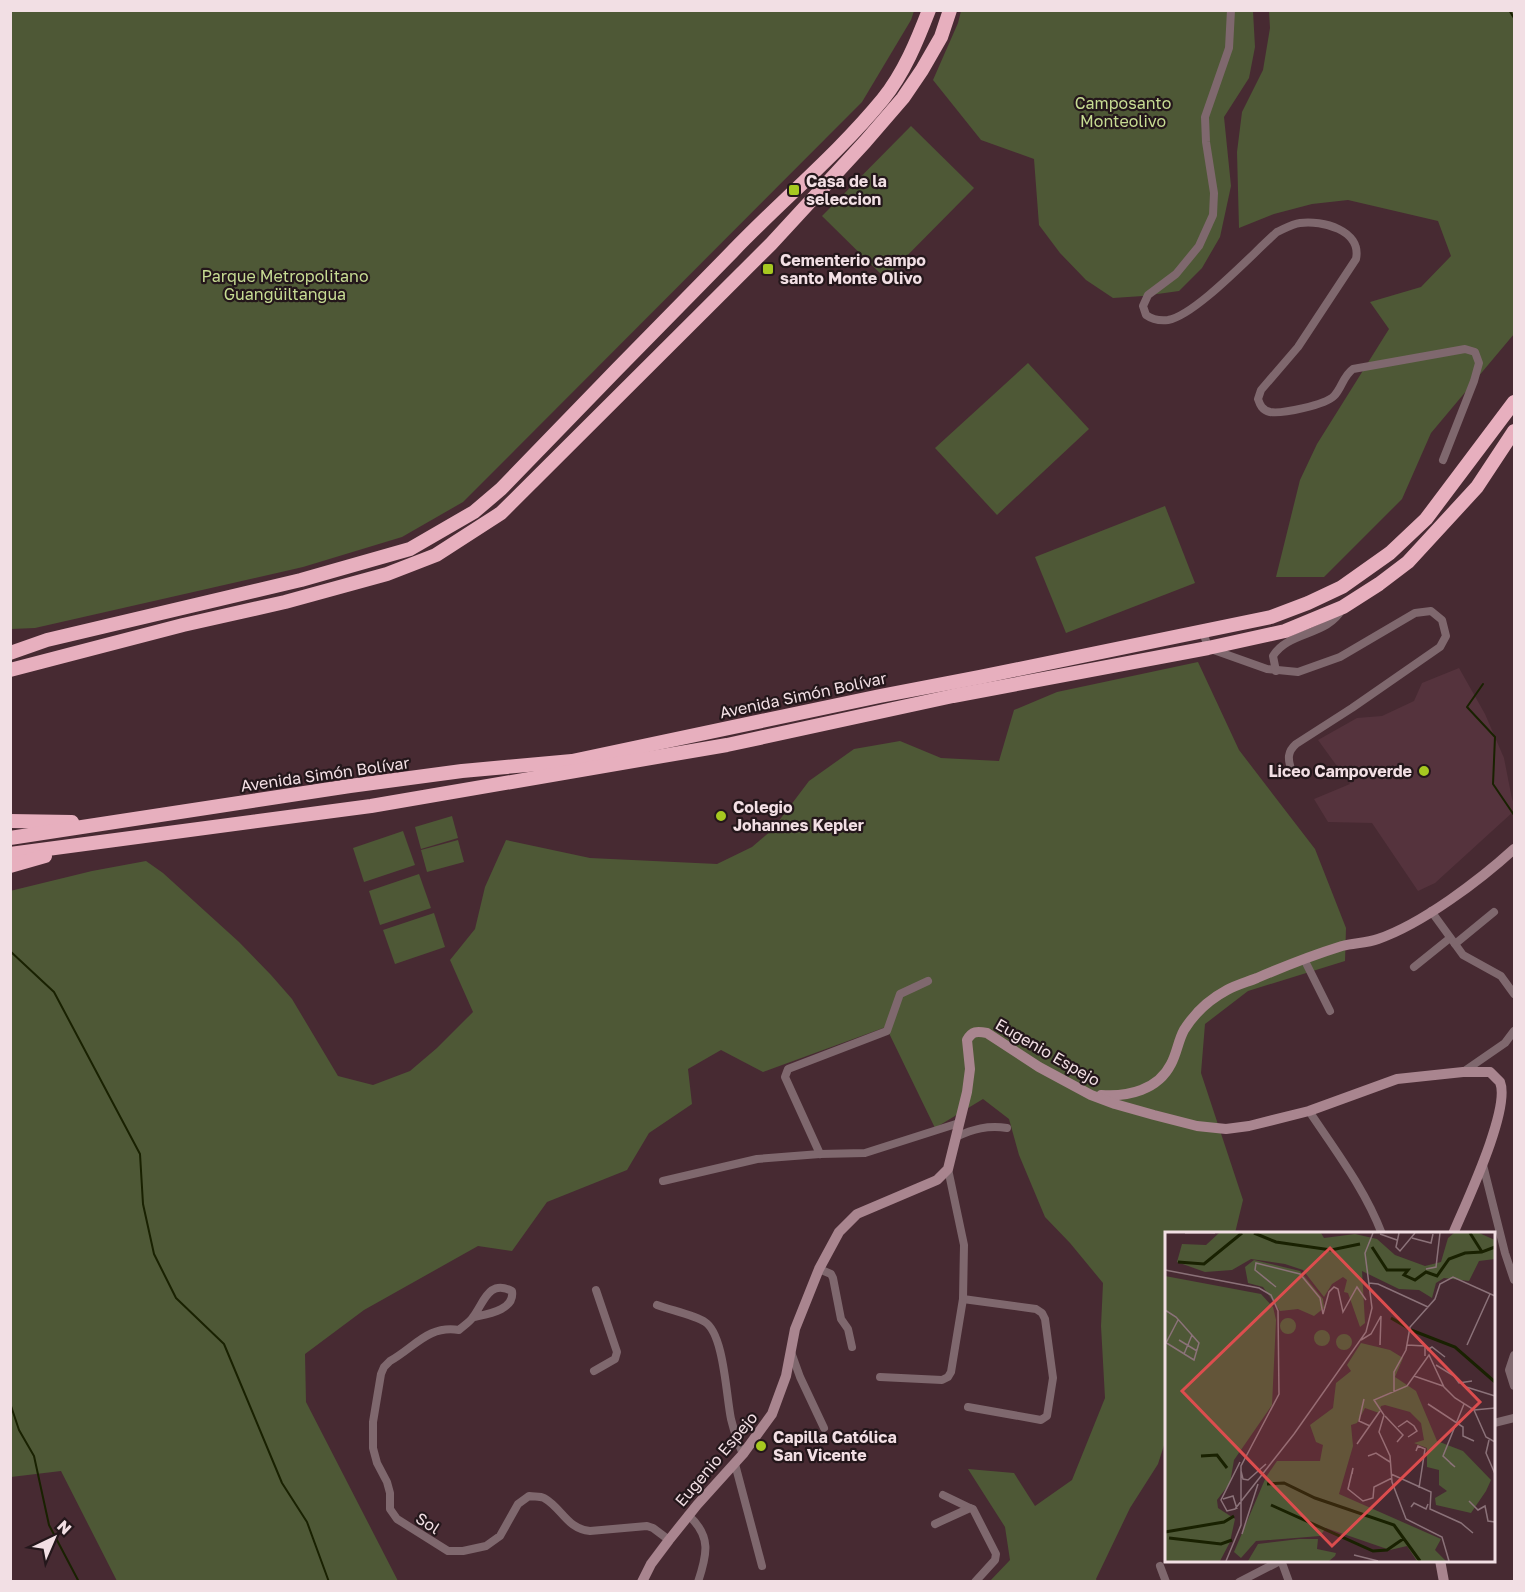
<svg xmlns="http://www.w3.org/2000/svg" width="1525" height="1592" viewBox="0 0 1525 1592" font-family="'Golos Text',sans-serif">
<rect width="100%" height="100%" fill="#472a32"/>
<!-- built -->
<path fill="#55333d" d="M1459,668l26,46 19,44 8,41 2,4v8l-79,72 -17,8 -46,-68 -44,-1 -14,-23 36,-15 -32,-44 39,-22 25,-2 32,-15 8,-18z"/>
<!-- green -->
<g fill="#4e5836">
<path d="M11,10h903v1l-3,9 -49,82 -399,400 -61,35 -99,30 -268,61 -24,1z"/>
<path d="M961,11h292l2,36 -6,31 -25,39 7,69 -11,51 -18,31 -23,23 -36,5 -30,2 -27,-18 -26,-27 -21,-28 -5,-66 -53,-19 -48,-60 25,-57z"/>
<path d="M1269,11h245v323l-83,99 -29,66 -78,78h-48l24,-97 17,-36 72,-115 -19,-27 51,-15 30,-31 -13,-35 -90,-21 -36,4 -38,10 -35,14 -2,-76 5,-40 21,-42 7,-42z"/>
<path d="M911,126l63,62 -89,90 -63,-62z"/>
<path d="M1028,363l61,66 -92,86 -62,-67z"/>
<path d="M1165,506l30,77 -129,50 -31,-76z"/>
<path d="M1198,662l41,88 76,99 31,79 -1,33 -97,30 -43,33 -4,49 42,127 -8,33 -69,1v205l-8,25 -28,44 -34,71 1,2h-107l20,-21 -5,-33 -37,-58 46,4 21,33 37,-26 33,-82 -4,-72 2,-43 -33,-40 -25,-26 -26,-62 -10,-36 -26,-20 -48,29 -49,-101 -123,45 -42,-22 -33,19 4,35 -43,29 -22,37 -80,32 -35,49 -34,-5 -114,64 -59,44 1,48 92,179h-281l-56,-110 -50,6 -1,-586 82,-20 54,-10 17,12 76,69 32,33 21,24 46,77 35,9 37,-14 27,-23 36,-36 -23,-52 25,-31 10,-42 21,-47 84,18 127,6 35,-17 20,-17 37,-49 45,-32 46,-8 41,17 58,3 15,-51 43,-18z"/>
<path d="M452,816l6,22 -37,11 -6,-22z"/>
<path d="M403,831l12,34 -51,17 -11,-34z"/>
<path d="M458,840l6,22 -37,10 -6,-22z"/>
<path d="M419,874l12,34 -51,17 -11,-34z"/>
<path d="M434,913l11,34 -50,17 -12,-34z"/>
</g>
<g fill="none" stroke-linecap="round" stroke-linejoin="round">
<!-- stream -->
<g stroke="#192101" stroke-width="2">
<path d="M1509,10l5,8"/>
<path d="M1483,684l-16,23 28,30 -2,47 21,31"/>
<path d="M10,951l44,41 86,162 3,50 11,50 22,44 48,46 58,139 25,39 22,60"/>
<path d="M10,1403l9,27 15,26 15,69 30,57"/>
</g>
<!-- street -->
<g stroke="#7f686e" stroke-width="8">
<path d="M1231,10l-2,38 -24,69 1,25 8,51 -1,22 -14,31 -23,28 -28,21 -5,11 3,9c7,5 13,6 22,5 28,-5 85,-67 109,-88 7,-3 15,-8 23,-9 22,-3 62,7 56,36l-58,88 -37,43 -3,9c2,6 4,11 12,13 12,2 55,-7 64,-16 8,-8 9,-20 19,-27l112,-20 10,3 4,11 -5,18 -31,79"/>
<path d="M1203,631l5,17 59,21 31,3 42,-15 75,-44 16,-2 11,9 4,16 -6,11 -88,61 -56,36c-9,8 -8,15 -5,25"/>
<path d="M1276,671l-3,-15c15,-25 55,-20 69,-47"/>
<path d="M1431,911l32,44 38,21 13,18"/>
<path d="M1455,944l39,-32"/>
<path d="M1304,959l26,52"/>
<path d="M1414,967l36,-29"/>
<path d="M1463,1072l42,-29 9,-12"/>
<path d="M1309,1111c26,39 56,78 73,123"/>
<path d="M956,1137c17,-8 32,-12 51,-9"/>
<path d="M820,1154l-35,-77 3,-8 99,-38 13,-37 28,-13"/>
<path d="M1483,1165l22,88 9,27"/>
<path d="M663,1181l94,-22 63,-5 45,-1 94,-30"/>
<path d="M819,1269l12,5 2,4 8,41 7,10 4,18"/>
<path d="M963,1299l73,10 6,4 3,6 8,59 -6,38 -6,4 -73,-13"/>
<path d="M657,1305c13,5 37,10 48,17 19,12 21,73 26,97 3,12 7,24 12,35"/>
<path d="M474,1317c14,-3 41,-7 38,-26 -24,-12 -28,12 -39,26 -3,5 -10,9 -14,13 -31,-5 -44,17 -69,31l-6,6 -3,7 -8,48v26l4,15 10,19 3,11v16l7,10 51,32h15l23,-5 14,-10 18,-32 11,-8c5,1 11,0 15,2 18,10 23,31 46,33l57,-5 6,2 16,12"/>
<path d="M791,1352l9,25 24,51"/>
<path d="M1514,1355l-5,15 5,16"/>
<path d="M594,1371l21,-12 2,-7 -21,-62"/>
<path d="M880,1377l62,3 6,-3 3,-5 12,-73 1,-54 -16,-76"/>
<path d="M1494,1423l20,-5"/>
<path d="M735,1464l27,102"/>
<path d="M943,1495l27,13"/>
<path d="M688,1515c24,21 19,40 10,67"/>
<path d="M935,1524l35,-16 3,1 23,45 -1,6 -20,22"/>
<path d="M1281,1560l8,22"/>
<path d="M1160,1566l6,16"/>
<path d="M1239,1582l43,-22"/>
</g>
<!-- secondary -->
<g stroke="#a9858f" stroke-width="10">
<path d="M1101,1095c27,2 57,-5 70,-31 6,-11 7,-23 13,-34 10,-16 26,-31 43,-40 9,-5 20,-8 30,-12 28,-12 56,-23 85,-32 12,-3 25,-3 36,-7 44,-15 102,-59 136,-90"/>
<path d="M1440,1560l4,22"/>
<path d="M642,1582l9,-18 18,-24 28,-35 46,-51 29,-40 14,-38 9,-47 24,-60 20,-37 18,-18 80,-34 11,-11 19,-77 3,-23 -3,-29c5,-9 10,-9 20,-7l52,34 52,28 24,9 39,11 43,11 29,3 23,-3 60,-15 88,-32 66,-7h27l10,10c11,27 -35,123 -47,152"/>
</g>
<!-- highway -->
<g stroke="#e7afbe" stroke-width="14">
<path d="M10,653l37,-13 254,-60 109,-31 64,-37 27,-23c77,-80 154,-159 232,-238 49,-51 105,-97 150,-152 21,-26 34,-58 46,-89"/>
<path d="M10,670l173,-45 102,-23 102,-28 49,-19 65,-42 270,-269 94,-102 38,-44 19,-28 19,-33 9,-27"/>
<path d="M10,821l62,1"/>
<path d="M10,838l340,-52 112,-15 110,-10 308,-65 100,-19 291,-60 37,-14 34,-16 48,-34 36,-34 88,-117"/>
<path d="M10,854l361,-48 356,-61 226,-49 255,-48 77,-17 58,-24 36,-23 29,-22 69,-75 37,-56"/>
<path d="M10,866l35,-10"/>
</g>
</g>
<!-- markers -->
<g fill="#a6c820" stroke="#24171b" stroke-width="2">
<rect x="788" y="184" width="12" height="12" rx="3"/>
<rect x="762" y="263" width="12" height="12" rx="3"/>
<circle cx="1424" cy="771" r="6"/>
<circle cx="721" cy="816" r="6"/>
<circle cx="761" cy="1446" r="6"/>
</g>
<g text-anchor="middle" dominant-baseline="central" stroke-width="4.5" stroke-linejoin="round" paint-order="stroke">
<!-- park labels -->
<g font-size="16" fill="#c7dc93" stroke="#24171b">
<text x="1123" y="103">Camposanto<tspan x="1123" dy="18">Monteolivo</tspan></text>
<text x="285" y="276">Parque Metropolitano<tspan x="285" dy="18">Guangüiltangua</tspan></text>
</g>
<!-- poi labels -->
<g font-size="16" font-weight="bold" fill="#f2dfe4" stroke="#24171b" text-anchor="start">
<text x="806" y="181">Casa de la<tspan x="806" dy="18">seleccion</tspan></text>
<text x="780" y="260">Cementerio campo<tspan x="780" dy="18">santo Monte Olivo</tspan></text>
<text x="1412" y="771" text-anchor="end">Liceo Campoverde</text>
<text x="733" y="807">Colegio<tspan x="733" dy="18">Johannes Kepler</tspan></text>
<text x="773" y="1437">Capilla Católica<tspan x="773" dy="18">San Vicente</tspan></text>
</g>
<!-- street labels -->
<g font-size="16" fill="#f2dfe4" stroke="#24171b">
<text transform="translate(803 695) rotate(-12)">Avenida Simón Bolívar</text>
<text transform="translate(325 774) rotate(-8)">Avenida Simón Bolívar</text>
<text transform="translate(1048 1052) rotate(30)">Eugenio Espejo</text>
<text transform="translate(716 1459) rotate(-50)">Eugenio Espejo</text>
<text transform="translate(428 1523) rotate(33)">Sol</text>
</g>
</g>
<!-- overview -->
<g transform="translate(1165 1232)">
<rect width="330" height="330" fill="#472a32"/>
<path d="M54,1h102l3,5 31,-4 22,5 18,16 30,11 16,-4 7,-24 6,-5h25l16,7v19l-16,2 -10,20 -25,-3 -8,5 -4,15 -13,-8 -20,-1 -37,-18 3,52 -5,4 -12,-34 -4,-1 3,-12 -4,-3 -11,7 -8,13 -21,-27 -18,-6 -34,-5 -19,11 -27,2 -28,-10 5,-18 24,1zM89,28l46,11 23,28 1,9 -10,8 -16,-7 -18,2 -17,-24 -15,-4 -3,-16zM0,44l96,18 12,13 3,13 -4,85 -38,55 -4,23 -13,17 1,8 17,11 -5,23 -10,19h-55zM115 94a8 8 0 1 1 16 0a8 8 0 1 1-16 0ZM149 106a8 8 0 1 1 16 0a8 8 0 1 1-16 0ZM171 110a8 8 0 1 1 16 0a8 8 0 1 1-16 0ZM196,111l29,7 13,8 -8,19 21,14 21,50 26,10 28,29 -5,11 -15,22 -35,-8 -1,-7 12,-7 -8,-6v-15l-12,-3v-19l-13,-5 10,-3 -3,-17 -11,-11 -25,-7 -4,1 -2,7 -14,-5 -8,15 -6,2 2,21 -14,48 102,45 -6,11 11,11h-29l-10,-15 -17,4 -64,-22 -6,8 -64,5 -15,17 -7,-6 32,-75 11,-16h43l3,-16 -7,-3 -6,-17 23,-17 3,-25 15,-12 -4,-6zM134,307h19l-1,10 19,4 -1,3 -6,5h-81l10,-17z" fill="#4e5836"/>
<path fill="none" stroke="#192101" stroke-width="3" d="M89,1l22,9 55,8 29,-6M305,1l12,19 13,-5M207,15l15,23h21l-4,5 11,5 11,-8 11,4 12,-17 16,-6 17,-1M13,30l26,2 38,-31M226,86l17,10M246,98l44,17 40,35M36,224l16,-1 10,13M102,252l17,-1 31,15 79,27 26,36M106,273l102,46 14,-1 16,-11M0,300l59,-10 10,-6M4,306l52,6 11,-4"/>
<path fill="none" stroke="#8b7279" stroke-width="1.5" d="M20,1h30M234,1l-3,14 4,4 15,-18M215,2l17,6M247,6l19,5 2,-9M261,37l10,-2 4,-34M0,38l94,18 12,7 7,16 1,83 -38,72v59l-15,36M204,51l9,1 50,23M111,55l-21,-17 1,-7 44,11 20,24 3,16 6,-22 5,-5 4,2 5,23 14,-25 9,13M0,78l11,7 23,26 -5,17 -29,-18M14,108l18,11M196,108l10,-6 10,-18 -1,29M1,111l12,-23M242,113l18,1v10M302,113l23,-51M262,118l5,-3 13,10M19,122l8,-19M271,133l18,11 5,7 13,-2M249,144l29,10M298,154l32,10M229,160v-20l12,-22 4,-23 25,-28 5,-15 13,-7 42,19M199,167l-5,22 11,5M263,172l35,23v9l11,5M309,178l12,27 9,5M220,184l18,19 -6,7M233,195l9,-6 7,5 3,5 -9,6M324,208l-3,13 9,21M192,212l23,-33M251,219l2,-5 7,3 -6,39M203,224l8,-3 14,9M75,230l-19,38 6,11 8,-2 59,-75 72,-102 6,-24 -7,-55 8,-20M285,231l5,4 -12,-11 21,-52M76,239l2,8 5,1 18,-16M187,242l1,-6 -5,21 15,12 10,-3 1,-11 18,-9M226,242l40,18 -1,17 31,14 12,10M58,267l10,-3 4,13M304,269l9,9 7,-4 3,15 7,1M246,275l3,-4 12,6 2,-5M77,302l16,-50M189,323l24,6M284,329l-7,-24 -36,-18 -14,-37 -2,-26 -11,-24 5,-17 -10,-15 33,-14 22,-31 15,32 11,11 19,12 21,-2"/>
<path fill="#dc4d4e" fill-opacity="0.15" stroke="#dc4d4e" stroke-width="3" d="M165,16l150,154 -148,144 -150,-155z"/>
<rect width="330" height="330" fill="none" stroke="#f2dfe4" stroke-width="3"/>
</g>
<!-- border -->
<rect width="1525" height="1592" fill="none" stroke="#f2dfe4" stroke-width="24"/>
<!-- north arrow -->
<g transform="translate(54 1538) rotate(44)" stroke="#24171b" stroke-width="4.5" paint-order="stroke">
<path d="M0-4.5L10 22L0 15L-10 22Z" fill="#f2dfe4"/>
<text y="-9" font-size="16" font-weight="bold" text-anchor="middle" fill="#f2dfe4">N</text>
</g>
</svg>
